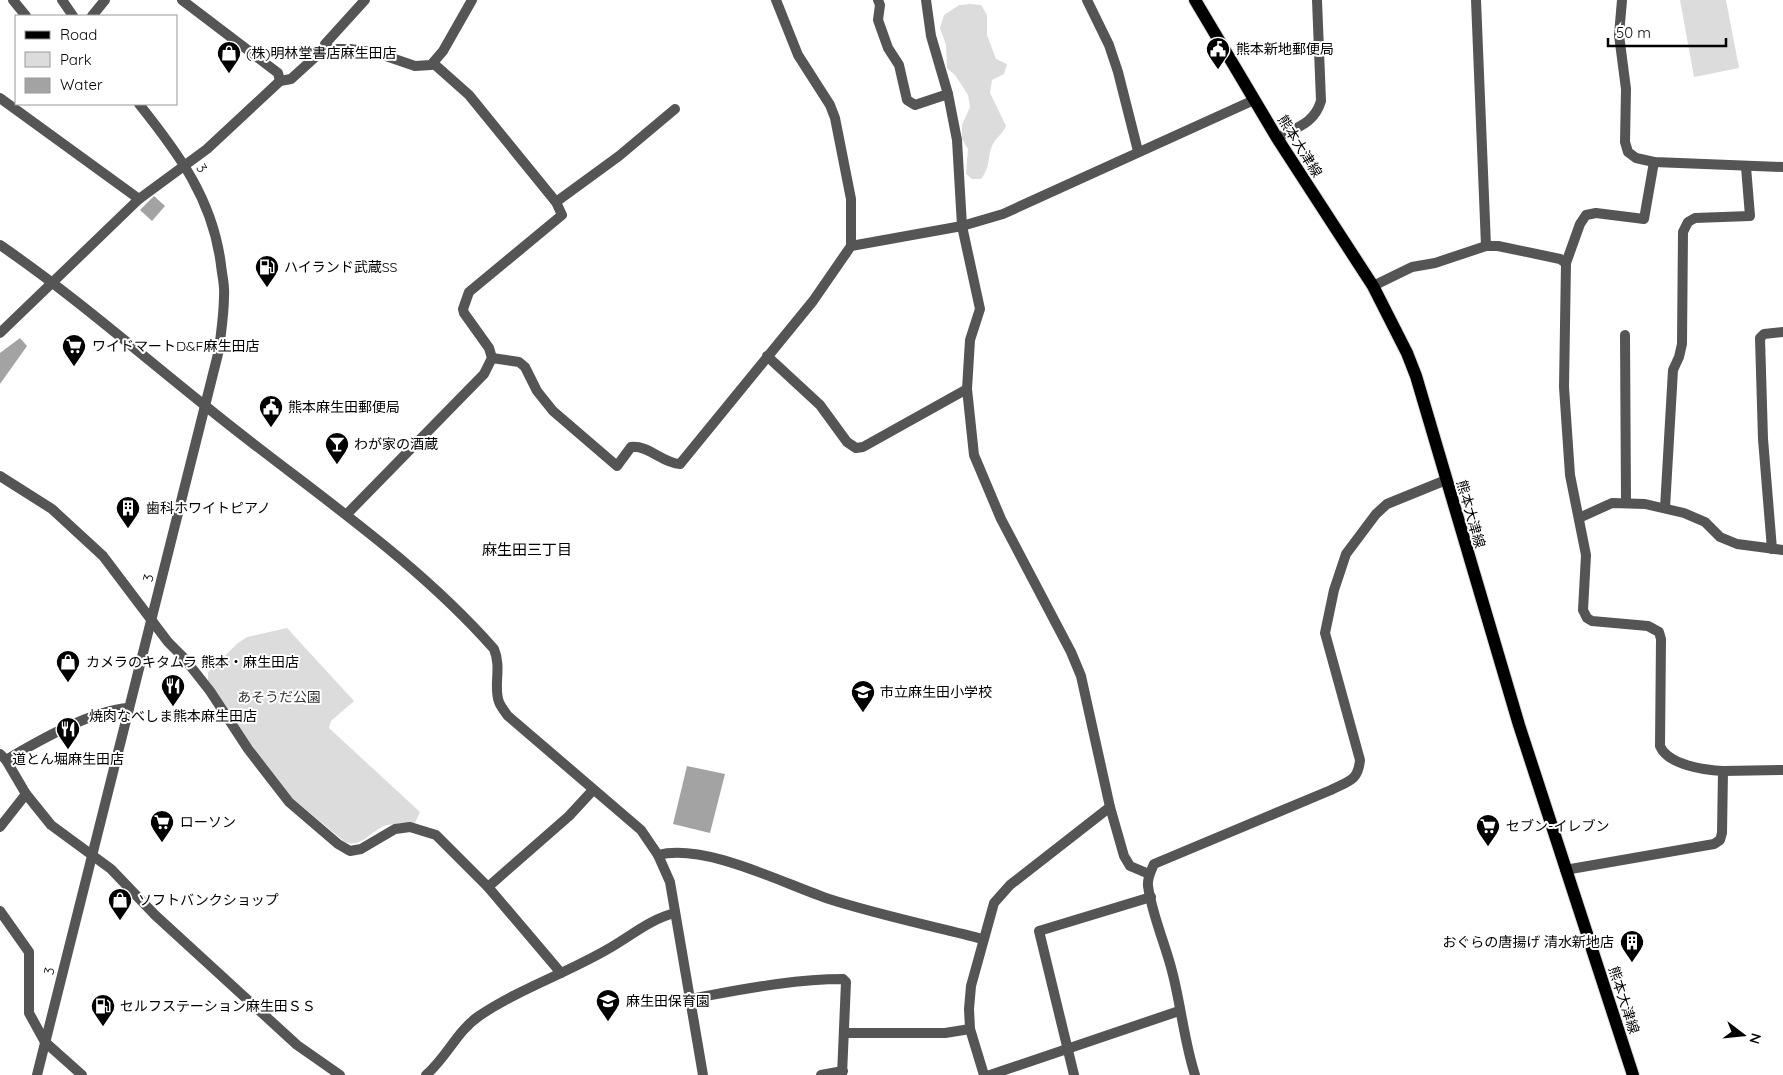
<svg xmlns="http://www.w3.org/2000/svg" width="1783" height="1075" viewBox="0 0 1783 1075" font-family="Quicksand,'Noto Sans JP',sans-serif">
<rect width="100%" height="100%" fill="#fff"/>
<!-- green -->
<g fill="#dcdcdc">
<path d="M1680,0h46l13,68 -45,9z"/>
<path d="M970,4l11,1 6,10v20l9,24 11,5 -3,10 -12,6 -2,13 16,33c-3,8 -11,12 -14,20 -5,13 -1,20 -11,33h-9l-6,-5 2,-25 -6,-10v-14l8,-18 -2,-12 -13,-20 -8,-7 -1,-23 -6,-17 4,-13 15,-10z"/>
<path d="M287,628l67,73 -23,20 -2,7 91,84 -5,11c-9,1 -19,0 -28,2 -15,4 -25,24 -42,17l-53,-44 -40,-49 -44,-68v-9l30,-29 9,-6z"/>
</g>
<!-- water -->
<g fill="#a3a3a3">
<path d="M154,196l11,10 -13,15 -12,-11z"/>
<path d="M20,338l7,8 -27,38v-31z"/>
<path d="M687,766l38,8 -15,59 -37,-9z"/>
</g>
<g fill="none" stroke-linecap="round" stroke-linejoin="round">
<!-- primary casing -->
<g stroke="#dbdbdb" stroke-width="14">
<path id="primary" d="M1195,0l82,138 96,148 34,67 9,23 103,349 114,350"/>
</g>
<!-- minor -->
<g stroke="#555" stroke-width="10">
<path d="M13,0l13,16"/>
<path d="M182,0l96,73 2,8"/>
<path d="M776,0l22,55 32,50 5,13 16,81v47"/>
<path d="M878,0l2,5 -2,15 10,28 11,17 8,35 8,5 33,-11"/>
<path d="M1087,0l22,45 9,27 20,79"/>
<path d="M1476,0l10,246"/>
<path d="M1622,0l-3,35 7,54 -1,53 3,10 8,6 18,4 129,5"/>
<path d="M92,16l13,-16"/>
<path d="M324,49l1,-5 40,-44"/>
<path d="M0,98l139,101"/>
<path d="M1277,138c20,-11 37,-14 44,-37l-4,-101"/>
<path d="M556,202l63,-46 56,-47"/>
<path d="M0,245c73,50 139,108 208,163 97,79 203,147 286,241 8,19 -1,37 5,53 2,5 6,10 9,14l133,114 17,25 12,27 33,193"/>
<path d="M1373,286l39,-19 23,-4 51,-17h12l62,13 6,4"/>
<path d="M0,333l139,-134 68,-50 73,-68 11,-2 33,-30h26l27,4 38,13 16,-1 12,-14 29,-51"/>
<path d="M1625,335l1,167"/>
<path d="M767,356l53,49 27,37 9,6 7,-1 104,-58 3,-49 10,-31 -18,-83 -5,-86 -9,-46 -17,-58 -5,-36"/>
<path d="M492,358l27,4 6,5 12,24 16,20 64,55 14,-19c18,-2 31,16 49,17l133,-163 38,-55 111,-20 41,-12 251,-114"/>
<path d="M967,389l7,66 27,64 70,133 10,24 29,131 -100,78 -16,18 -23,83 -2,23 1,20 14,46"/>
<path d="M0,476l52,33 51,47 65,86 16,16 26,33 38,58 41,53 49,42 12,7 11,-2 34,-20 15,-2 26,8 52,52 73,86"/>
<path d="M1665,508l8,-138 6,-13 3,-13 1,-112 5,-10 7,-4 55,-2 -4,-49"/>
<path d="M347,514l137,-140 8,-16 -3,-10 -25,-35 -1,-4 6,-17 93,-77 -6,-13 -87,-107 -36,-32"/>
<path d="M1579,518l33,-15 33,1 39,9 21,9 15,15 17,7 46,6"/>
<path d="M1772,549l-9,-110 -3,-101 4,-4 19,-2"/>
<path d="M0,754l6,6 20,34 25,31 60,44 44,46 142,130 43,30"/>
<path d="M6,760c32,-19 86,-50 123,-52"/>
<path d="M1723,771l60,-1"/>
<path d="M1110,807l14,49 6,10 19,8"/>
<path d="M0,827l26,-33"/>
<path d="M658,855c47,-12 124,28 171,44 50,16 103,27 154,40"/>
<path d="M1565,870l149,-26 6,-4 2,-7 1,-62c-19,-1 -55,-6 -63,-25l1,-107 -2,-7 -11,-6 -56,-5 -5,-3 -4,-8 3,-55 -16,-80 -6,-88 2,-124 14,-39 6,-9 10,-2 48,6 10,-57"/>
<path d="M488,887l81,-71 24,-26"/>
<path d="M0,911l29,41v61l16,29 37,33"/>
<path d="M689,999c51,-9 102,-20 154,-20l3,3 -4,93"/>
<path d="M844,1033h101l25,-4"/>
<path d="M426,1075c21,-18 31,-44 53,-59 40,-27 88,-43 129,-67 23,-13 42,-30 67,-36"/>
<path d="M821,1075l22,-4"/>
<path d="M990,1075l189,-64"/>
<path d="M1074,1075l-35,-144 112,-34"/>
<path d="M1195,1075c-11,-34 -14,-70 -23,-104 -7,-28 -20,-56 -24,-85 -1,-8 3,-15 6,-22l177,-74c18,-9 27,-9 29,-30l-35,-127 9,-43 12,-36 30,-40 11,-10 59,-24"/>
</g>
<!-- tertiary -->
<g stroke="#555" stroke-width="10">
<path d="M62,0l11,16"/>
<path d="M37,1075l182,-725c2,-18 5,-36 5,-54 1,-10 -2,-21 -3,-31 -8,-65 -42,-111 -82,-161"/>
</g>
<!-- primary -->
<use href="#primary" stroke="#000" stroke-width="12"/>
</g>
<!-- icons -->
<defs>
<g id="civic-pin" transform="scale(1.25)"><path d="M0 17L-7.5 6A9.5 9.5 0 1 1 7.5 6Z" fill="#000" stroke="#fff"/><path d="M-.6-6.5H3V-4.5H.6V-3L4-1V1h2V6H-6V1h2V-1L-.6-3ZM-1.2 2.5V6h2.4V2.5Z" fill="#fff"/></g>
<g id="shop-pin" transform="scale(1.25)"><path d="M0 17L-7.5 6A9.5 9.5 0 1 1 7.5 6Z" fill="#000" stroke="#fff"/><path d="M-5-2.5h2.3a2.7 3.5 0 0 1 5.4 0H5L5.5 6h-11ZM-1.5-2.5h3a1.5 2.3 0 0 0-3 0Z" fill="#fff"/></g>
<g id="fuel-pin" transform="scale(1.25)"><path d="M0 17L-7.5 6A9.5 9.5 0 1 1 7.5 6Z" fill="#000" stroke="#fff"/><path d="M-5.5-6h7V0h2V4h1.3V-2.5L3-4.5l.8-.8L6-3V5H2.5V1h-1V6h-7ZM-4.2-4.7v3.2H.2V-4.7Z" fill="#fff"/></g>
<g id="supermarket-pin" transform="scale(1.25)"><path d="M0 17L-7.5 6A9.5 9.5 0 1 1 7.5 6Z" fill="#000" stroke="#fff"/><path d="M-6-5.5h2.5l.6 2H6L4.5 2H-2.5L-4.4-4H-6ZM-1.5 3.2a1.3 1.3 0 1 0 .1 0ZM3 3.2a1.3 1.3 0 1 0 .1 0Z" fill="#fff"/></g>
<g id="bar-pin" transform="scale(1.25)"><path d="M0 17L-7.5 6A9.5 9.5 0 1 1 7.5 6Z" fill="#000" stroke="#fff"/><path d="M-6-5H6L.8 .8V4.5H3.5V6h-7V4.5H-.8V.8Z" fill="#fff"/></g>
<g id="building-pin" transform="scale(1.25)"><path d="M0 17L-7.5 6A9.5 9.5 0 1 1 7.5 6Z" fill="#000" stroke="#fff"/><path d="M-4-6H4V6H1V3H-1V6H-4ZM-2.5-4.3h1.7v1.8h-1.7ZM.8-4.3h1.7v1.8H.8ZM-2.5-1h1.7V.8h-1.7ZM.8-1h1.7V.8H.8Z" fill="#fff"/></g>
<g id="restaurant-pin" transform="scale(1.25)"><path d="M0 17L-7.5 6A9.5 9.5 0 1 1 7.5 6Z" fill="#000" stroke="#fff"/><path d="M-5-6h1v4h1v-4h1v4h1v-4h1v5L-1.5 .5V6h-2V.5L-5-1ZM5-6V6H3V1.5H1.5Q1.5-4 5-6Z" fill="#fff"/></g>
<g id="school-pin" transform="scale(1.25)"><path d="M0 17L-7.5 6A9.5 9.5 0 1 1 7.5 6Z" fill="#000" stroke="#fff"/><path d="M0-5L7-2L0 1L-7-2ZM-4 1L0 2.5L4 1V4Q0 6-4 4Z" fill="#fff"/></g>
</defs>
<g fill-rule="evenodd">
<use href="#civic-pin" x="1218" y="49"/>
<use href="#shop-pin" x="229" y="53"/>
<use href="#fuel-pin" x="267" y="267"/>
<use href="#supermarket-pin" x="74" y="346"/>
<use href="#civic-pin" x="271" y="407"/>
<use href="#bar-pin" x="337" y="444"/>
<use href="#building-pin" x="128" y="508"/>
<use href="#shop-pin" x="68" y="662"/>
<use href="#restaurant-pin" x="173" y="686"/>
<use href="#school-pin" x="863" y="692"/>
<use href="#restaurant-pin" x="68" y="729"/>
<use href="#supermarket-pin" x="162" y="822"/>
<use href="#supermarket-pin" x="1488" y="826"/>
<use href="#shop-pin" x="120" y="900"/>
<use href="#building-pin" x="1632" y="942"/>
<use href="#school-pin" x="608" y="1001"/>
<use href="#fuel-pin" x="103" y="1006"/>
</g>
<g text-anchor="middle" dominant-baseline="central" stroke-width="4" stroke-linejoin="round" paint-order="stroke">
<!-- poi labels -->
<g font-size="14" fill="#000" stroke="#fff" text-anchor="start">
<text x="1236" y="49">熊本新地郵便局</text>
<text x="246" y="53">(株)明林堂書店麻生田店</text>
<text x="284" y="267">ハイランド武蔵SS</text>
<text x="92" y="346">ワイドマートD&amp;F麻生田店</text>
<text x="288" y="407">熊本麻生田郵便局</text>
<text x="354" y="444">わが家の酒蔵</text>
<text x="146" y="508">歯科ホワイトピアノ</text>
<text x="86" y="662">カメラのキタムラ 熊本・麻生田店</text>
<text x="880" y="692">市立麻生田小学校</text>
<text x="173" y="716" text-anchor="middle">焼肉なべしま熊本麻生田店</text>
<text x="68" y="759" text-anchor="middle">道とん堀麻生田店</text>
<text x="180" y="822">ローソン</text>
<text x="1506" y="826">セブン-イレブン</text>
<text x="138" y="900">ソフトバンクショップ</text>
<text x="1614" y="942" text-anchor="end">おぐらの唐揚げ 清水新地店</text>
<text x="626" y="1001">麻生田保育園</text>
<text x="120" y="1006">セルフステーション麻生田ＳＳ</text>
</g>
<!-- street labels -->
<g font-size="14" fill="#000" stroke="#fff">
<text transform="translate(1300 146) rotate(58)">熊本大津線</text>
<text transform="translate(202 168) rotate(59)">3</text>
<text transform="translate(1471 514) rotate(74)">熊本大津線</text>
<text transform="translate(148 578) rotate(-75)">3</text>
<text transform="translate(49 971) rotate(-76)">3</text>
<text transform="translate(1624 1000) rotate(72)">熊本大津線</text>
</g>
<!-- park labels -->
<g font-size="14" fill="#333" stroke="#fff">
<text x="279" y="697">あそうだ公園</text>
</g>
<!-- neighbourhood labels -->
<g font-size="15" fill="#000" stroke="#fff">
<text x="527" y="549">麻生田三丁目</text>
</g>
</g>
<!-- legend -->
<rect x="15" y="15" width="162" height="90" fill="#ffffff" stroke="#999999"/>
<rect x="25" y="31" width="25" height="8" fill="#000000" stroke="#999999"/>
<text x="60" y="40" font-size="15" fill="#000000">Road</text>
<rect x="25" y="52" width="25" height="15" fill="#dcdcdc" stroke="#999999"/>
<text x="60" y="65" font-size="15" fill="#000000">Park</text>
<rect x="25" y="78" width="25" height="15" fill="#a3a3a3" stroke="#999999"/>
<text x="60" y="90" font-size="15" fill="#000000">Water</text>
<!-- north arrow -->
<g transform="translate(1743 1035) rotate(106)" stroke="#ffffff" stroke-width="4" paint-order="stroke">
<path d="M0-4L9 19L0 12L-9 19Z" fill="#000000"/>
<text y="-8" font-size="14" font-weight="bold" text-anchor="middle" fill="#000000">N</text>
</g>
<!-- scale -->
<path d="M1608 38v8h118v-8" fill="none" stroke="#000000" stroke-width="2.5"/>
<text x="1616" y="38" font-size="15" fill="#000000" stroke="#ffffff" stroke-width="4" paint-order="stroke">50 m</text>
</svg>
